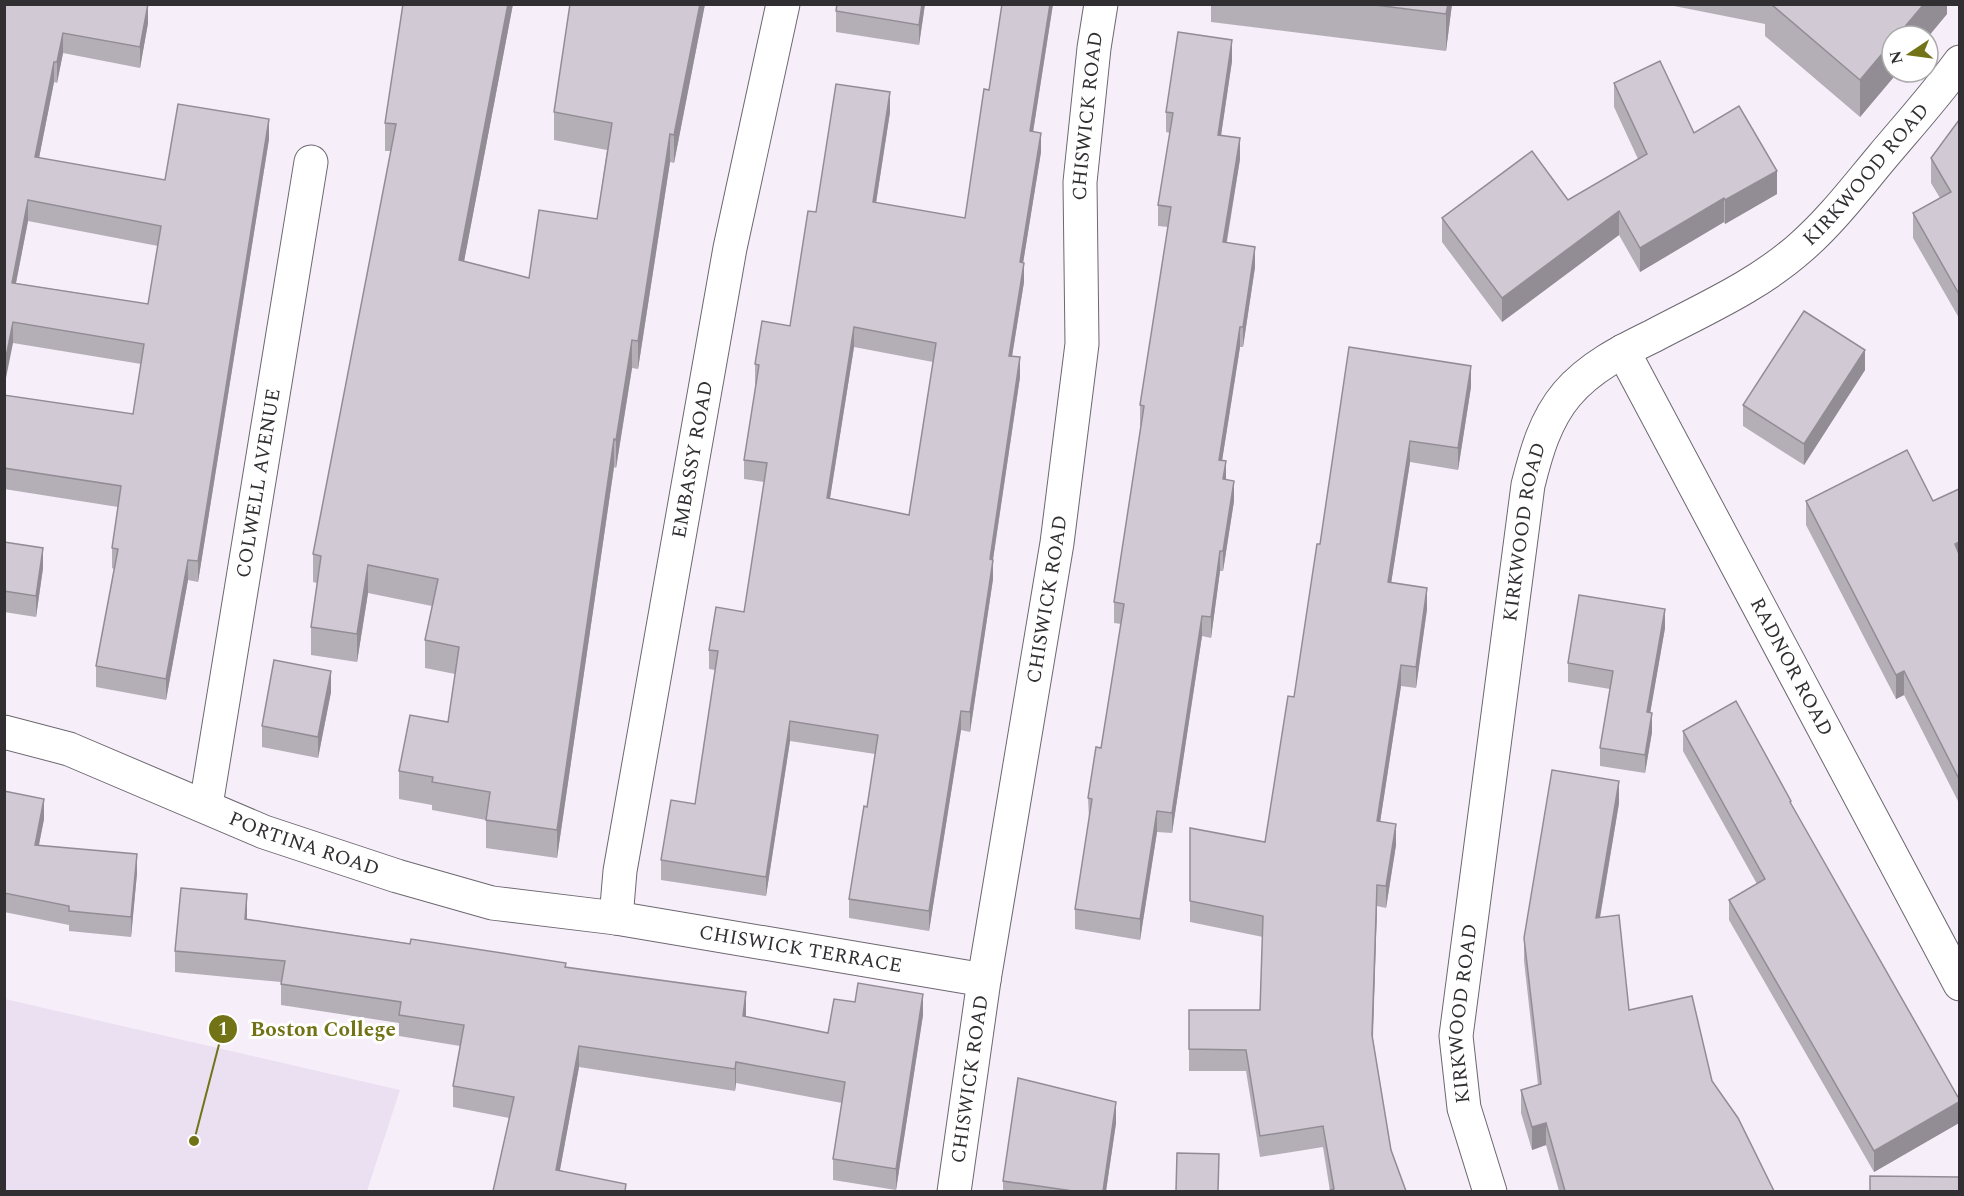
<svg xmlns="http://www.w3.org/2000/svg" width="1964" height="1196" viewBox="0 0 1964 1196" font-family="Spectral,serif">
<rect width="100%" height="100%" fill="#f6effa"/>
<!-- built -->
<path fill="#ebe0f1" d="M5,999l395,91 -33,101h-362z"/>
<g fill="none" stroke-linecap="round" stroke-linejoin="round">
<!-- minor casing -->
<g stroke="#6d6770" stroke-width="35">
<g id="minor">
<path id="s1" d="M1623,351l337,633"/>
<path id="s2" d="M4,732l65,17 195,83 133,44 95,27 124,15 368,62"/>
<path id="s3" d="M206,805l105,-643"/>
<path id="s4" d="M616,918l4,-47 110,-623 53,-244"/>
<path id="s5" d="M954,1192l30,-212 73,-437 25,-199 -2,-162 14,-134 7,-44"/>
<path id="s6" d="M1490,1192l-26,-84 -8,-72 72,-551c8,-32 17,-65 39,-91 23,-27 55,-43 86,-58 51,-27 104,-50 147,-88 31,-27 56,-60 82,-91 26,-31 54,-62 78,-95"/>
</g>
</g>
<!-- minor -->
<use href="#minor" stroke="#fff" stroke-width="33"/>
</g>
<!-- wall -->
<g fill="#b4aeb7" fill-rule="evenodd">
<path d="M4,4l144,19 -8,45 -77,-15 -6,30 -3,-1 -15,76 126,22 104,-41 -71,443 -10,-2 -22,120 -70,-13v-21l18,-97 -2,-1v-20l6,-41 -114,-18v-94l129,19 8,-50 -128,-21zM28,221l130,25 -10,58 -132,-21z"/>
<path d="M403,4h110l-49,257 65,17 68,-59 10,-69 -53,-10v-28l151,-108 -31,159 -4,-1 -32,207 -6,-1 -16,100 -2,-1 -57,391 -71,-10v-28l-54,-10v-5l-33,-6v-28l49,-49 7,-48 -30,-6v-28l7,-34 -64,-13 -11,69 -46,-7v-28l6,-44 -4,-1v-28l78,-403h-6v-28z"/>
<path d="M837,4h88l-6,41 -83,-13v-21z"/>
<path d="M1002,4h51l-20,128 8,20 -18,111 1,19 -12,74 8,21 -27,183v19l-23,153 -9,-2 -32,201 -80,-13v-19l18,-92 8,-53 -85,-13 -24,155 -105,-16v-20l34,-56 20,-134 -6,-1v-19l35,-38 20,-130 -20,-3v-19l12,-76h-1v-20l35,-38 26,-114 74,-100 -14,91 89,15 24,-128zM854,347l79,15 -24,153 -79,-17z"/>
<path d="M1211,4h241l-6,47 -235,-29z"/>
<path d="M1664,4h283v10l-87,103 -95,-81v-12z"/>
<path d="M1232,61l-11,75 19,23 -13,83 28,25 -12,80h-3l-18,113 4,19 8,22 -11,70h-3l-9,67 -9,-2 -30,197 -15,-1 -17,108 -65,-11v-20l14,-90 -1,-21 13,-50 20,-124 -7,-1v-21l27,-176h-1v-21l28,-178 -10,-1v-21l12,-72 -4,-1v-20z"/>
<path d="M1614,83l80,50 83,61 -52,30 -1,-2 -84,50 -21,-37 -117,87 -60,-80v-24l126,-18 70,-41 -24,-52z"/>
<path d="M1959,120v198l-46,-80v-25l27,-15 -9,-15v-25z"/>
<path d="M1349,347l122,40 -13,83 -48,-8 -19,121 36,26 -11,79 -15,-2 -21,136 16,23 -10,63 -9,-2 -4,133 18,111 15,41h-76l-7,-44 -63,10 -14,-86h-57v-61h71l3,-73 -73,-15v-94l75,14 29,-145 26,-153z"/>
<path d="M1865,370l-61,95 -61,-39v-21z"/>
<path d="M1959,489v314l-55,-108 -8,4 -90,-174v-24h127z"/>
<path d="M4,542l39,26 -7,49 -32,-5z"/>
<path d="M1665,628l-15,85 2,19 -7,41 -45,-7v-18l10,-59 -42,-7v-19z"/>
<path d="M331,692l-13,66 -56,-11v-21z"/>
<path d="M1683,731l108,74 168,294v24l-85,49 -145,-252v-20l28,-16 -74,-133z"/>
<path d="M4,791l40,28 -5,26 98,28 -6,64 -62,-6v-6l-65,-13z"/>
<path d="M1619,803l-19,115 29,92 83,71 62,110h-215l-13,-46 -14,5 -11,-37v-23l17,-5 -14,-124v-23z"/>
<path d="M247,916v3l319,48 180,47v3l82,16 95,-18 -27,175 -63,-10v-21l9,-56 -106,-20 -1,8 -156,-24 -19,103 66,21h-133l16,-73 -56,-11v-21l7,-40 -61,-10v-13l-118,-18v-23l-106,-10v-21z"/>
<path d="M1116,1123l-10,68h-103v-10z"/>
</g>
<!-- shaded-wall -->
<g fill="#928d95">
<path d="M148,4v19l-8,45v-21z"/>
<path d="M508,4h5l-54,284v-28z"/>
<path d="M700,4h5l-31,159v-28z"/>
<path d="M922,4h3l-6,41v-20z"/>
<path d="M1050,4h3l-23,147v-20z"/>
<path d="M1448,4h4l-6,47v-37z"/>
<path d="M1924,4h23v10l-19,23 -31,-1z"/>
<path d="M63,33v20l-6,30v-21z"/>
<path d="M1232,40v21l-14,94v-20z"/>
<path d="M1892,42v30h6l-38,45v-37z"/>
<path d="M54,62v20l-19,96v-21z"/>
<path d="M890,92v20l-17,110v-20z"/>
<path d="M269,119v20l-71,443v-21z"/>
<path d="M1041,133v19l-21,130v-20z"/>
<path d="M670,134v28l-32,207v-28z"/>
<path d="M1240,138v21l-17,103v-20z"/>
<path d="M1777,171v23l-52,30v-24z"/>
<path d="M1724,198v24l-84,50v-24z"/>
<path d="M28,200v21l-16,82v-20z"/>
<path d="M1619,211v24l-117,87v-24z"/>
<path d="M1255,247v20l-12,80v-20z"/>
<path d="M1024,263v19l-15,93v-19z"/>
<path d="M13,322v21l-9,45v-21z"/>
<path d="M854,327v20l-27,170v-19z"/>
<path d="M1240,327v20l-21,133v-20z"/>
<path d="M632,340v28l-16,100v-28z"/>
<path d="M1865,350v20l-61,95v-21z"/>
<path d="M1020,357v20l-30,202v-20z"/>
<path d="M1471,366v21l-13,83v-22z"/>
<path d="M614,439v28l-57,391v-28z"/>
<path d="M1410,441v21l-22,141v-21z"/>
<path d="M1226,461v20l-3,-2z"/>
<path d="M1234,481v20l-11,70v-20z"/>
<path d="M1959,542v24l-4,-22z"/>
<path d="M43,548v20l-7,49v-21z"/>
<path d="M1220,551v20l-9,67v-21z"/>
<path d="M188,560v20l-22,120v-21z"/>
<path d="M993,560v19l-23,153v-20z"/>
<path d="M368,565v28l-11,69v-28z"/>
<path d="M1427,588v21l-11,79v-21z"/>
<path d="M1665,609v19l-18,103v-19z"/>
<path d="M1202,616v20l-30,197v-20z"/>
<path d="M1401,665v21l-24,156v-21z"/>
<path d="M331,671v21l-13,66v-21z"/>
<path d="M1904,671v24l-8,4v-24z"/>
<path d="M961,711v19l-32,201v-20z"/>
<path d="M1652,713v19l-7,41v-18z"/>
<path d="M790,721v20l-24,155v-19z"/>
<path d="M1619,781v22l-23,137v-22z"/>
<path d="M44,799v20l-9,45v-19z"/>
<path d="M1157,811v21l-17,108v-21z"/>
<path d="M1396,824v21l-10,63v-22z"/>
<path d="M137,854v19l-6,64v-20z"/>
<path d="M1377,885v21l-5,150v-21z"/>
<path d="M247,894v22l-2,25v-22z"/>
<path d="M746,992v22l-3,24v-22z"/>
<path d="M923,994v21l-27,175v-21z"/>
<path d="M579,1046v21l-23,124v-21z"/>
<path d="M736,1062v21l-1,8v-22z"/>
<path d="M1116,1102v21l-10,68h-3z"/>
<path d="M1959,1102v21l-85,49v-21z"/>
<path d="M1546,1123v22l-14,5v-23z"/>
</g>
<!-- building -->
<g fill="#d1cad5" stroke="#928d95" stroke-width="1.5" fill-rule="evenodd">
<path d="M4,4h144l-8,43 -77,-14 -6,29h-3l-19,95 130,23 13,-76 91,15 -71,442 -10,-1 -22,119 -70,-13 22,-117 -6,-1 9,-62 -117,-18v-73l129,19 11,-70 -131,-22 -9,45zM28,200l133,26 -13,78 -136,-21z"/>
<path d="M403,4h105l-49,256 70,18 10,-68 58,9 15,-96 -58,-11 16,-108h130l-26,131 -4,-1 -32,207 -6,-1 -16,100 -2,-1 -57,391 -71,-10 4,-28 -58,-10 1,-5 -34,-6 11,-56 38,7 11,-75 -34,-7 13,-61 -70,-14 -11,69 -46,-7 10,-71 -8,-2 83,-430 -11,-1z"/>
<path d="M837,4h85l-3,21 -83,-14z"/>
<path d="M1002,4h48l-20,127 11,2 -21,129 4,1 -15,93 11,1 -30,202 3,1 -23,152 -9,-1 -32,200 -80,-12 15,-93 3,1 11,-72 -88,-14 -24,156 -105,-17 10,-60 24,4 23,-153 -9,-1 7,-43 28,5 23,-149 -23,-3 15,-95 -4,-1 7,-43 28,5 18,-115 8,1 20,-128 54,8 -17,110 92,16 19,-129 5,1zM854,327l82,16 -27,172 -82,-17z"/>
<path d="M1367,4h81l-2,10z"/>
<path d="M1771,4h153l-27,32h-5v6l-32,38z"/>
<path d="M1178,32l54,8 -14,95 22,3 -17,104 32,5 -12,80h-3l-21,133 7,1 -3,18 11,2 -11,70h-3l-9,66 -9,-1 -30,197 -15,-2 -17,108 -65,-10 17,-110 -4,-1 8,-51 5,1 23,-144 -10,-2 30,-196 -4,-1 31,-198 -13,-2 15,-92 -7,-1z"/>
<path d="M1660,61l34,72 45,-27 38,65 -52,29 -1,-2 -84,50 -21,-37 -117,87 -60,-80 90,-67 36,49 79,-46 -33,-71z"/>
<path d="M1959,120v174l-46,-81 38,-21 -20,-34z"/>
<path d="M1804,311l61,39 -61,94 -61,-39z"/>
<path d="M1349,347l122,19 -13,82 -48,-7 -22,141 39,6 -11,79 -15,-2 -24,156 19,3 -10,62 -9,-1 -5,150 19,115 15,41h-78l6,-2 -11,-63 -63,10 -14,-86 -57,-1v-39h71l3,-94 -73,-15v-73l75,14 23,-146 6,1 23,-153h3z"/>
<path d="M1907,450l26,51 26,-12v53l-4,2 4,10v225l-55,-108 -8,4 -90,-174z"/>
<path d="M4,542l39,6 -7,48 -32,-5z"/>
<path d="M1579,595l86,14 -18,103 5,1 -7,42 -45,-7 13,-77 -45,-8z"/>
<path d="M274,660l57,11 -13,66 -56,-11z"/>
<path d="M1736,701l55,100 -1,1 169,297v3l-85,49 -145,-251 36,-21 -82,-148z"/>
<path d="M1552,770l67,11 -23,137 23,-3 10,95 63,-14 20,85 26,37 36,73h-209l-19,-68 -14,4 -11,-37 20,-6 -17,-146z"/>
<path d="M4,791l40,8 -9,46 102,9 -6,63 -62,-6v-5l-65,-13z"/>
<path d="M181,888l66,6 -2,25 165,25 1,-5 155,24 -1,4 181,25 -3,24 85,17 6,-34 21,3 3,-19 65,11 -27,175 -63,-10 12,-77 -109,-20 -1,7 -156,-23 -23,124 70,14 -1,7h-132l21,-94 -61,-11 11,-61 -65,-10 2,-13 -120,-18 4,-23 -110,-10z"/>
<path d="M1018,1078l98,24 -13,89h-30l-70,-10z"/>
<path d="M1177,1153l42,1 -1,37h-42z"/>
<path d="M1870,1176l89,1v14h-89z"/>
</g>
<g text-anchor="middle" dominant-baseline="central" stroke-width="6" stroke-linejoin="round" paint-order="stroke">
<!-- street labels -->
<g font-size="20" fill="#322f33" stroke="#fff">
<text stroke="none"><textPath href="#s5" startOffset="1086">CHISWICK ROAD</textPath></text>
<text stroke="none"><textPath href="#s6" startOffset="1191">KIRKWOOD ROAD</textPath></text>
<text stroke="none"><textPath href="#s4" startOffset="465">EMBASSY ROAD</textPath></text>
<text stroke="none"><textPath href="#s3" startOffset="326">COLWELL AVENUE</textPath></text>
<text stroke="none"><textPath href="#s6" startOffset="669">KIRKWOOD ROAD</textPath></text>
<text stroke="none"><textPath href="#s5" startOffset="600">CHISWICK ROAD</textPath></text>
<text stroke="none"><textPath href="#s1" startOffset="358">RADNOR ROAD</textPath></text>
<text stroke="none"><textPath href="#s2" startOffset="321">PORTINA ROAD</textPath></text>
<text stroke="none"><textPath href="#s2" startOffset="830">CHISWICK TERRACE</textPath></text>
<text stroke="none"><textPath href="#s6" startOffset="183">KIRKWOOD ROAD</textPath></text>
<text stroke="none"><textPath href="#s5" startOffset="114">CHISWICK ROAD</textPath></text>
</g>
</g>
<!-- callouts -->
<path fill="none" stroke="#727216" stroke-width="2" d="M194 1141L223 1029"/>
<g fill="#727216" stroke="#fff" stroke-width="2">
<circle cx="194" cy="1141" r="6"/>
<circle cx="223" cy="1029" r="15"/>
</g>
<g font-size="18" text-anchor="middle" font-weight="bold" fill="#fff">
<text x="223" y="1035">1</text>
</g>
<g font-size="21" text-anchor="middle" font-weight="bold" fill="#727216" stroke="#fff" stroke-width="6" stroke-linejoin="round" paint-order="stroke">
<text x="323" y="1036">Boston College</text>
</g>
<!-- border -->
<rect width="1964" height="1196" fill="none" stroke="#322f33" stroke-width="12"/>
<!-- north arrow -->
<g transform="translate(1910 54) rotate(257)"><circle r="28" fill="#ffffff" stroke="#adacad" stroke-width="1.5"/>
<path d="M0-4.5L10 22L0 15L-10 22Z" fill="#727216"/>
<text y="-9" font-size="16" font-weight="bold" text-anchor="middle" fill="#322f33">N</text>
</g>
</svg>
